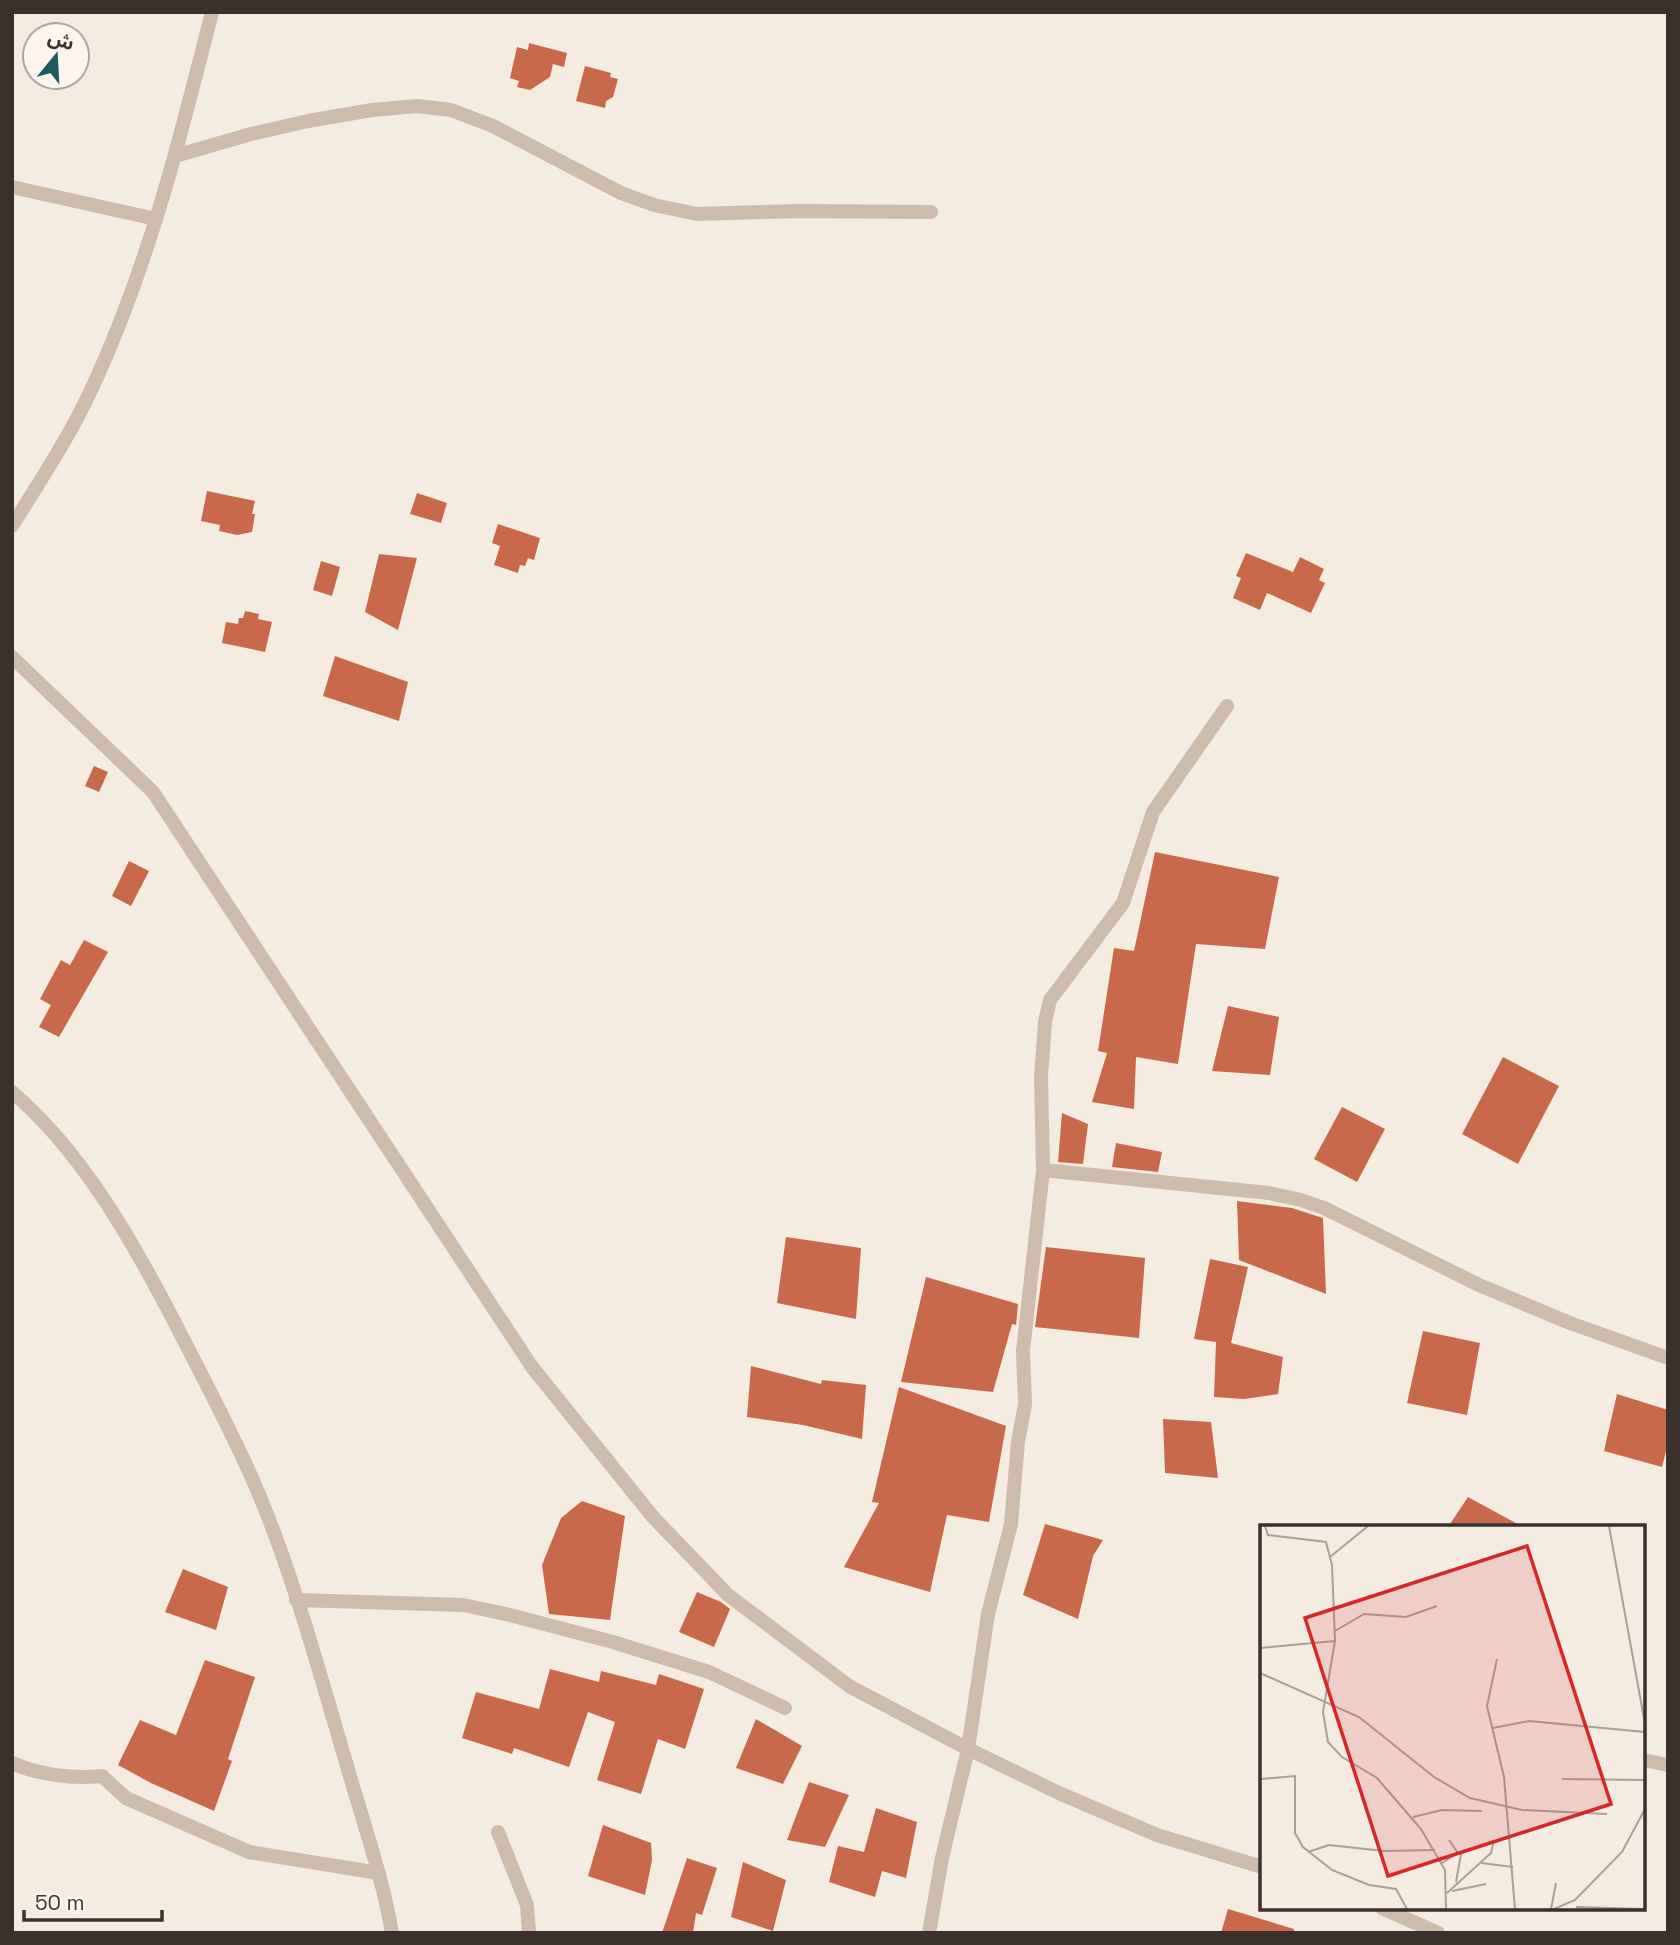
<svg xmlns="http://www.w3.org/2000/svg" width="1680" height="1945" viewBox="0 0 1680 1945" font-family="'Space Grotesk','Noto Sans Arabic',sans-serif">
<rect width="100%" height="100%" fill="#f4ebe1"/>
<!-- building -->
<g fill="#c8694b">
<path d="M529,43l38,10 -3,14 -11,-3 -3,13 -20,13 -13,-3 2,-6 -9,-3 7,-31 11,3z"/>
<path d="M585,66l26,7 -1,4 8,2 -5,18 -7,4 -1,7 -29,-7z"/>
<path d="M207,491l48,10 -3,13h3l-3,18 -15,3 -18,-4 1,-6 -19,-4z"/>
<path d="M417,493l30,10 -6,20 -31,-9z"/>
<path d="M498,524l42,14 -6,22 -6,-2 -3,8 -5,-1 -2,8 -24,-8 6,-19 -8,-3z"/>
<path d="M1246,553l47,19 7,-15 24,12 -5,11 6,3 -14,30 -44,-20 -7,17 -27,-12 8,-20 -5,-2z"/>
<path d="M379,554l38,4 -19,72 -33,-18z"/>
<path d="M321,561l19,6 -8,29 -19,-6z"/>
<path d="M245,611l14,3 -1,5 14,3 -7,30 -43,-9 4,-21 12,2 1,-6h4z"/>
<path d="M335,656l73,26 -9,39 -76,-25z"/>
<path d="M94,766l14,6 -9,20 -14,-6z"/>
<path d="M1155,852l124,25 -14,72 -69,-5 -18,120 -42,-7 -2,52 -42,-7 15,-49 -9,-2 16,-103 20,3z"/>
<path d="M129,861l20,10 -18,35 -19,-10z"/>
<path d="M84,940l24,12 -49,85 -20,-10 12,-22 -11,-6 21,-39 9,5z"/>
<path d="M1228,1006l51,11 -9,58 -58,-4z"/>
<path d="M1503,1057l56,29 -41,78 -56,-30z"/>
<path d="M1342,1107l43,22 -28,53 -43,-23z"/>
<path d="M1062,1113l26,11 -5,40 -25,-2z"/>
<path d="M1116,1143l46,9 -4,20 -46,-5z"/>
<path d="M1237,1201l55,7 31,10 3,76 -87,-34z"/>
<path d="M786,1237l75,11 -5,71 -79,-16z"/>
<path d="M1046,1247l99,11 -6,80 -104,-11z"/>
<path d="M1210,1259l38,8 -17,76 52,14 -5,37 -34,5 -30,-2 2,-55 -22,-3z"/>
<path d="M926,1277l92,27 -2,21 -4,-1 -19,68 -92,-10z"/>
<path d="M1423,1331l57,12 -13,72 -60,-12z"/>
<path d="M751,1366l70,18 1,-4 44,5 -4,54 -59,-14 -56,-8z"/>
<path d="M899,1387l107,39 -17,96 -42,-7 -17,77 -86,-25 35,-64 -7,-1z"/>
<path d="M1617,1394l51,16v33l-6,24 -58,-16z"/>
<path d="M1163,1419l48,3 7,56 -53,-5z"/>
<path d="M1468,1497l55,30h-75z"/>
<path d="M582,1501l43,15 -15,104 -61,-6 -7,-49 19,-47z"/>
<path d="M1045,1524l58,16 -10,16 -15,63 -55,-24z"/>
<path d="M183,1569l45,18 -12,43 -51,-18z"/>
<path d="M697,1592l24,10 9,7 -16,38 -35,-15z"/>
<path d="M205,1660l50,17 -27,82 4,2 -18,50 -63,-28 -33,-18 22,-45 36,15z"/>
<path d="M550,1669l49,13 2,-11 55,14 3,-11 45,15 -19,60 -27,-10 -17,55 -44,-14 18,-58 -27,-10 -19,55 -55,-19 -2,6 -50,-16 14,-46 63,17z"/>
<path d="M756,1719l46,27 -19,38 -47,-16z"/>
<path d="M809,1782l40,13 -24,52 -38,-7z"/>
<path d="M876,1808l41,14 -11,56 -24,-7 -7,26 -46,-15 9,-36 26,6z"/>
<path d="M603,1825l48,18 1,17 -7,35 -57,-19z"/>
<path d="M687,1858l30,10 -15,47 -6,-2 -3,20h-31z"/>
<path d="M743,1862l43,18 -13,51 -42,-14z"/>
<path d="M1228,1909l66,20v4h-73z"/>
</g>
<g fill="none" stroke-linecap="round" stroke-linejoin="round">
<!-- minor -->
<g stroke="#cdbbac" stroke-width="14">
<path d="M175,156l76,-22 57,-13 64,-11 45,-4 34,4 42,16 128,67 33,12 43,9 103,-3 131,1"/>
<path d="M12,187l144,32"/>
<path d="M12,526c28,-45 58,-90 80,-138 56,-120 88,-249 120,-376"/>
<path d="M12,657l141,135 379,575 121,150 75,78 121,91 119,63 93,45 96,41 105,32"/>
<path d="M12,1092c71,60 122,152 164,233 28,55 58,110 82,167 35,83 61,179 87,267 16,57 37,115 47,174"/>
<path d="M1043,1170l226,23 32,7 23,8 155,77 91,38 98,35"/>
<path d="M296,1600l167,5 47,10 103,27 96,30 76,36"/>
<path d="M1643,1760l25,5"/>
<path d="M12,1763c27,12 61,16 90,13l24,22 123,54 130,21"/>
<path d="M498,1832l29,73 2,28"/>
<path d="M1382,1908l56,25"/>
<path d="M929,1933l13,-75 26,-109 20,-135 23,-90 7,-82 7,-38 -2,-53 20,-181 -2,-94 4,-54 5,-22 73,-97 30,-91 74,-106"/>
</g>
</g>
<!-- overview -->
<g transform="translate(1260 1525)">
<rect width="385" height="385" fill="#f4ebe1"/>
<path fill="none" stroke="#aaa098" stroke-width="2" d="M5,1l3,9 58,7 6,23 3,76 -12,71 5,30 14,15 35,21 44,51 24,41 1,39M349,1l36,198M70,32l38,-31M75,106l29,-17 42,3 31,-11M0,123l75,-7M237,134l-10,47 17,71 11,132M0,148l99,44 75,60 36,21 52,12 85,4M233,203l36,-7 116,11M0,254l35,-3v57l8,14 29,23 37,15 27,4 11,20M302,254l83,1M153,292l29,-7 40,1M48,327l21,-7 55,6 51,-1M182,338l16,-10 -9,-13M221,338l32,4M196,357l5,-28M192,366l34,-7M187,368l44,-40 3,-13M316,382l68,2M291,384l5,-26M294,384l21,-9 47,-48 23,-43"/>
<path fill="#d62828" fill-opacity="0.15" stroke="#d62828" stroke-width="3.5" d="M267,21l84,258 -223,72 -83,-258z"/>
<rect width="385" height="385" fill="none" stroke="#3b302b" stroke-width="3.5"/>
</g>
<!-- border -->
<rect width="1680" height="1945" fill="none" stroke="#3b302b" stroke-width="28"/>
<!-- north arrow -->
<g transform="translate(56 56) rotate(18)"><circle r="33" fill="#fbf5ee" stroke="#aea6a0" stroke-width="2"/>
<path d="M0-5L12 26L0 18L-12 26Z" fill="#1f5a5e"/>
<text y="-10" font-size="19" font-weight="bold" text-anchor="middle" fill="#3b302b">ش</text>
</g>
<!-- scale -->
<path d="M24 1910v10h138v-10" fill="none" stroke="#3b302b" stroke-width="3.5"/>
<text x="35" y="1910" font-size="21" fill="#3b302b" stroke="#fbf5ee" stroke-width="5" paint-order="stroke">50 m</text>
</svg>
